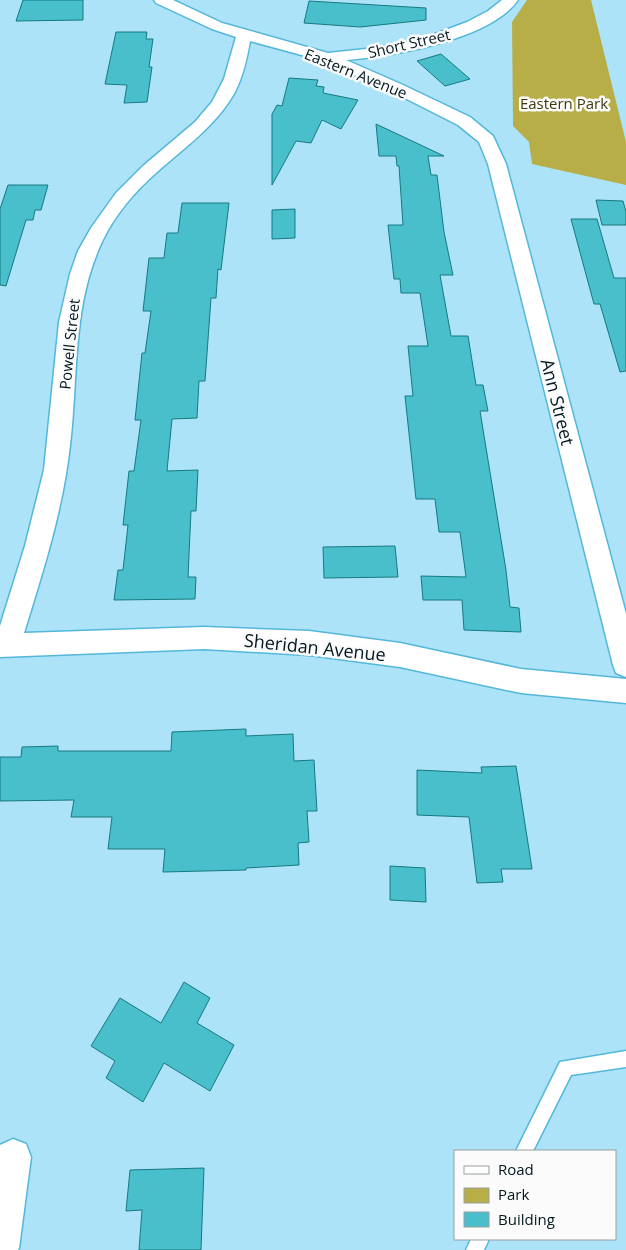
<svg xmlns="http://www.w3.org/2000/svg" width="626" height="1250" viewBox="0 0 626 1250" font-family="'Open Sans',sans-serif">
<rect width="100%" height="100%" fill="#ade3f9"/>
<!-- green -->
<path fill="#b7ae48" d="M527,0h64l35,142v43l-94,-21 -3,-22 -16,-16 -1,-104z"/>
<!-- building -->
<g fill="#48bfcb" stroke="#167981">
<path d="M23,0h60v20l-67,1z"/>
<path d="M309,1l117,7v12l-66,7 -56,-4z"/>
<path d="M116,32h31l-1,7h7l-4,28h3l-5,35 -23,1 3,-18 -22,-1z"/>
<path d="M441,54l29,25 -25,7 -28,-25z"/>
<path d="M289,78l29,2 -2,6 8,1 -1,6 35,7 -17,29 -19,-9 -11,23 -15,-2 -24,44v-71l5,-9 5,1z"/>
<path d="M376,124l68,32h-16l3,19h6l7,57 9,43h-13l11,61h17l8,49h7l5,26h-8l26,159 4,37 9,1 2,24 -57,-2 -2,-30h-39l-2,-24 45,1 -6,-45h-21l-4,-33h-19l-11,-103h8l-5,-50h20l-8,-53h-19l-1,-14h-6l-6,-54h15l-4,-59h-2l-1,-10h-17z"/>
<path d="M8,185h40l-7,25h-6l-2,10h-7l-20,66 -6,-1v-76z"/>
<path d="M596,200l27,1 3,11v13h-24z"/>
<path d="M182,203h47l-8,67 -3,-1 -2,29h-5l-6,83h-6l-2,37 -25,1 -5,52 31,-1 -2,41h-5l-3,66h8l-1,22 -81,1 4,-30h5l5,-45h-5l6,-54h5l7,-51h-6l7,-67h3l6,-42h-8l6,-53h15l3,-25h11z"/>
<path d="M295,209v29l-23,1v-29z"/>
<path d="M571,219h26l17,59h12v93l-6,1 -20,-68h-6z"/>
<path d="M395,546l3,31 -74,1 -1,-31z"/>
<path d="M246,729v7l47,-2 1,27 20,-1 3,51h-10l2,31 -11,1 1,22 -53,3v2l-83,2 2,-23h-57l4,-32h-41l3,-17 -74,1v-44h21l1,-10 36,-1v5h113l1,-19z"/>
<path d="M516,766l16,103h-31l2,13 -26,1 -8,-66 -52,-2v-45l65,3 -1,-6z"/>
<path d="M390,866l35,2 1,34 -36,-2z"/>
<path d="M184,982l26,16 -13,25 37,22 -24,46 -46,-28 -21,39 -37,-24 9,-17 -24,-15 29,-48 41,25z"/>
<path d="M204,1168l-3,82h-62l3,-40 -16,1 4,-41z"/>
</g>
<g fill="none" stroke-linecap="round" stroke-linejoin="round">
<!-- service casing -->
<g stroke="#53b7da" stroke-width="3">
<g id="service">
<path d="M626,1051v16l-55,8 -38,76h-17l44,-89z"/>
<path d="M471,1239h18l-5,11h-18z"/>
</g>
</g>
<!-- minor casing -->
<g stroke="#53b7da" stroke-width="3">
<g id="minor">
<path d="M154,0h19l49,23 106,30 47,-5 47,-9 45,-17 21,-11 14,-11h16c-28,40 -126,56 -172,60l57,25 67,32 23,19 13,28 120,450v63l-10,-4 -3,-8 -125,-501 -9,-22 -21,-17 -67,-34 -71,-31 -70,-19c-3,18 -7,35 -15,51 -19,34 -51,56 -79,81 -24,21 -46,48 -58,78 -26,62 -20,130 -28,194 -7,65 -27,126 -46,188l180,-6 105,4 91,12 121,26 105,10v24l-105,-10 -121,-26 -91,-12 -105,-6 -204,8v-31l25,-80 19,-76 15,-148 11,-48 8,-23 13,-23 25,-35 27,-27 52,-44 17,-20 12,-23 12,-42 -24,-8 -56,-26z"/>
<path d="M13,1139l13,5 5,13 -12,91 -1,2h-18v-105z"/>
</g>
</g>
<!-- service -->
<use href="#service" fill="#fff" fill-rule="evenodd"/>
<!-- minor -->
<use href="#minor" fill="#fff" fill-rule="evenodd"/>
</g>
<g text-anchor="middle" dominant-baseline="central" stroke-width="5" stroke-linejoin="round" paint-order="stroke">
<!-- far-street labels -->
<g font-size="15" fill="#02171e" stroke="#fbfbfb">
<text transform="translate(409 43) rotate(-13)">Short Street</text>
<text transform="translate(356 73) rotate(22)">Eastern Avenue</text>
<text transform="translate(69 344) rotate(-84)">Powell Street</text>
</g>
<!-- far-park labels -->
<g font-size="15" fill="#3d390d" stroke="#fbfbfb">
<text x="564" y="103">Eastern Park</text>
</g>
<!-- street labels -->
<g font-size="18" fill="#02171e" stroke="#fbfbfb">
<text transform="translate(558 402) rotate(76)">Ann Street</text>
<text transform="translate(315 647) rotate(6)">Sheridan Avenue</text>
</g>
</g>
<!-- legend -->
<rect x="454" y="1150" width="162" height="90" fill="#fbfbfb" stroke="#97a0a3"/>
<rect x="464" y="1166" width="25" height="8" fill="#ffffff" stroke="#97a0a3"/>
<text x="498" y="1175" font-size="15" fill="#02171e">Road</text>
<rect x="464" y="1188" width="25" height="15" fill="#b7ae48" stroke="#97a0a3"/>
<text x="498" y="1200" font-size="15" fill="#02171e">Park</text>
<rect x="464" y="1212" width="25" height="15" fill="#48bfcb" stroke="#97a0a3"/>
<text x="498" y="1225" font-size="15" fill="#02171e">Building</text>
</svg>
